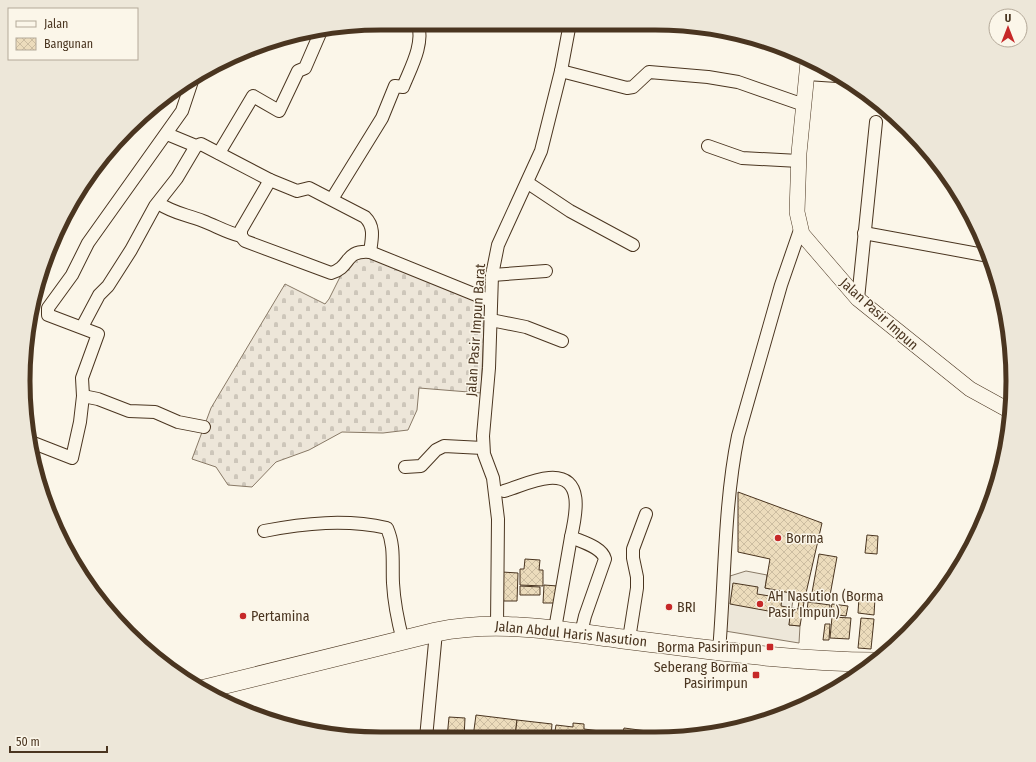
<svg xmlns="http://www.w3.org/2000/svg" width="1036" height="762" viewBox="0 0 1036 762" font-family="'Fira Sans Condensed',sans-serif">
<defs>
<pattern id="cemetery-stones" width="16" height="16" patternUnits="userSpaceOnUse"><rect width="16" height="16" fill="#ede6d9"/><path d="M2 7V4a2 2 0 0 1 4 0v3zM10 15v-3a2 2 0 0 1 4 0v3z" fill="#cdc6ba"/></pattern>
<pattern id="building-cross-hatch" width="8" height="8" patternUnits="userSpaceOnUse"><rect width="8" height="8" fill="#ecdcbc"/><path d="M0 0l8 8M0 8l8-8" fill="none" stroke="#ccbda1"/></pattern>
</defs>
<rect width="100%" height="100%" fill="#fbf6e9"/>
<!-- cemetery -->
<path fill="url(#cemetery-stones)" stroke="#887966" d="M350,257h19l116,46 -4,90 -62,-5 -2,22 -9,20 -25,3 -41,-1 -33,18 -33,12 -24,25 -24,-2 -12,-18 -24,-8 19,-51 74,-124 40,20 4,-5z"/>
<!-- parking -->
<path fill="#ede7d9" stroke="#887966" d="M746,571l21,4 -2,13 26,5 -2,6 4,1 -4,25 11,1 -1,17 -74,-12 5,-55z"/>
<!-- building -->
<g fill="url(#building-cross-hatch)" stroke="#4a3520">
<path d="M552,23h13l-2,7z"/>
<path d="M738,492l84,31 -18,79 -15,-2 2,-7 -26,-5 5,-29 -32,-7z"/>
<path d="M867,535l11,1 -1,18 -12,-1z"/>
<path d="M819,554l18,3 -8,44 -18,-3z"/>
<path d="M525,559l15,1 -1,10h4v16l-23,-1v-16h4z"/>
<path d="M502,572l16,1 -1,28h-15z"/>
<path d="M733,583l25,4 -1,7 25,4 -1,8 17,3 1,-8 5,1 -4,24 -11,-1 1,-10 -60,-11z"/>
<path d="M544,585l14,1 -1,17h-14z"/>
<path d="M520,586l20,1v8h-20z"/>
<path d="M859,597l16,1 -1,17 -16,-2z"/>
<path d="M808,602l22,3 -1,8 -22,-2z"/>
<path d="M832,604l16,2 -2,10 -16,-2z"/>
<path d="M832,617l19,1 -2,21 -19,-1z"/>
<path d="M861,618l13,1 -3,30 -13,-1z"/>
<path d="M825,624h5l-1,16h-6z"/>
<path d="M476,715l41,5 -2,17h-42z"/>
<path d="M449,717l16,1 -1,20h-17z"/>
<path d="M517,720l35,4 -1,13h-36z"/>
<path d="M573,723l11,1v5l16,2 -1,6h-45l2,-12 17,2z"/>
<path d="M294,728h39v6z"/>
<path d="M624,728l23,3 45,5h-70z"/>
<path d="M599,734l12,1v2h-12z"/>
</g>
<g fill="none" stroke-linecap="round" stroke-linejoin="round">
<!-- minor casing -->
<g stroke="#4a3520" stroke-width="14">
<g id="minor">
<path d="M561,71l66,17 6,-1 16,-15 59,5 30,5 66,23"/>
<path d="M807,74l30,2"/>
<path d="M167,134l29,12 5,-2 69,36 27,11 12,-3 56,29c10,10 7,21 5,35"/>
<path d="M708,146l34,12 57,3"/>
<path d="M219,153l34,-57 26,15 19,-40 7,-3 16,-37"/>
<path d="M270,180l-29,50v6l4,5 86,32c21,-6 12,-23 39,-21l121,49"/>
<path d="M528,183l42,28 63,34"/>
<path d="M332,199l50,-81 13,-32 8,1c8,-20 21,-42 15,-64"/>
<path d="M158,203c17,11 27,11 45,18 13,5 25,12 38,15"/>
<path d="M864,233l125,23"/>
<path d="M492,275l54,-4"/>
<path d="M858,299l18,-177"/>
<path d="M491,320l35,7 36,14"/>
<path d="M82,327l17,-32 9,-9 23,-36 24,-44 22,-28 19,-32"/>
<path d="M83,396l15,3 31,12 26,1 23,10 26,5"/>
<path d="M31,442l41,16 8,-36 3,-26 -1,-18 16,-44 -50,-19v-7l24,-33 16,-32 94,-132 11,-33"/>
<path d="M405,467l16,-1 15,-16 8,-4 39,2"/>
<path d="M504,491c14,-4 30,-12 45,-13 36,-3 27,37 22,59 11,5 31,10 34,22l-20,57 -4,17"/>
<path d="M264,531c41,-8 82,-12 123,-3 8,18 5,35 6,55 1,19 5,39 10,58"/>
<path d="M497,625l1,-106 -5,-41 -9,-24 -1,-18 6,-68 3,-93 6,-30 43,-94 20,-80 9,-48"/>
<path d="M555,629l16,-92"/>
<path d="M629,639l8,-51v-11l-4,-19v-9l13,-35"/>
<path d="M719,651c6,-70 5,-147 19,-215l43,-151 19,-55"/>
<path d="M426,738l10,-106"/>
</g>
</g>
<!-- tertiary casing -->
<g stroke="#4a3520" stroke-width="16">
<path id="tertiary" d="M808,62l-9,91 -2,59 5,22 56,65 112,90 40,22"/>
</g>
<!-- trunk casing -->
<g stroke="#4a3520" stroke-width="20">
<path id="trunk" d="M201,690l235,-58c62,-13 124,-1 187,7 83,10 168,23 253,23"/>
</g>
<!-- minor -->
<use href="#minor" stroke="#fbf6e9" stroke-width="12"/>
<!-- tertiary -->
<use href="#tertiary" stroke="#fbf6e9" stroke-width="15"/>
<!-- trunk -->
<use href="#trunk" stroke="#fbf6e9" stroke-width="19"/>
</g>
<!-- markers -->
<g fill="#c62828" stroke="#fbf6e9" stroke-width="1.5">
<circle cx="778" cy="538" r="4"/>
<circle cx="760" cy="604" r="4"/>
<circle cx="669" cy="607" r="4"/>
<circle cx="243" cy="616" r="4"/>
<rect x="766" y="643" width="8" height="8" rx="2"/>
<rect x="752" y="671" width="8" height="8" rx="2"/>
</g>
<g text-anchor="middle" dominant-baseline="central" stroke-width="3" stroke-linejoin="round" paint-order="stroke">
<!-- street labels -->
<g font-size="14" fill="#4a3520" stroke="#fbf6e9">
<text transform="translate(879 314) rotate(42)">Jalan Pasir Impun</text>
<text transform="translate(476 330) rotate(-86)">Jalan Pasir Impun Barat</text>
<text transform="translate(571 634) rotate(6)">Jalan Abdul Haris Nasution</text>
</g>
<!-- poi labels -->
<g font-size="14" fill="#4a3520" stroke="#fbf6e9" text-anchor="start">
<text x="786" y="538">Borma</text>
<text x="768" y="596">AH Nasution (Borma<tspan x="768" dy="16">Pasir Impun)</tspan></text>
<text x="677" y="607">BRI</text>
<text x="251" y="616">Pertamina</text>
<text x="762" y="647" text-anchor="end">Borma Pasirimpun</text>
<text x="748" y="667" text-anchor="end">Seberang Borma<tspan x="748" dy="16">Pasirimpun</tspan></text>
</g>
</g>
<!-- crop -->
<path d="M0 0H1036V762H0ZM381 30H655A351 351 0 0 1 1006 381V381A351 351 0 0 1 655 732H381A351 351 0 0 1 30 381V381A351 351 0 0 1 381 30Z" fill="#ede7d9" fill-rule="evenodd"/>
<path fill="none" stroke="#4a3520" stroke-width="5" d="M381 30H655A351 351 0 0 1 1006 381V381A351 351 0 0 1 655 732H381A351 351 0 0 1 30 381V381A351 351 0 0 1 381 30Z"/>
<!-- legend -->
<rect x="8" y="8" width="130" height="52" fill="#fbf6e9" stroke="#b4a999"/>
<rect x="16" y="21" width="20" height="6" fill="#fbf6e9" stroke="#b4a999"/>
<text x="44" y="28" font-size="12" fill="#4a3520">Jalan</text>
<rect x="16" y="38" width="20" height="12" fill="url(#building-cross-hatch)" stroke="#b4a999"/>
<text x="44" y="48" font-size="12" fill="#4a3520">Bangunan</text>
<!-- north arrow -->
<g transform="translate(1008 28)"><circle r="19" fill="#fbf6e9" stroke="#b4a999"/>
<path d="M0-3L7 15L0 10L-7 15Z" fill="#c62828"/>
<text y="-6" font-size="11" font-weight="bold" text-anchor="middle" fill="#4a3520">U</text>
</g>
<!-- scale -->
<path d="M10 746v6h97v-6" fill="none" stroke="#4a3520" stroke-width="2"/>
<text x="16" y="746" font-size="12" fill="#4a3520" stroke="#fbf6e9" stroke-width="3" paint-order="stroke">50 m</text>
</svg>
